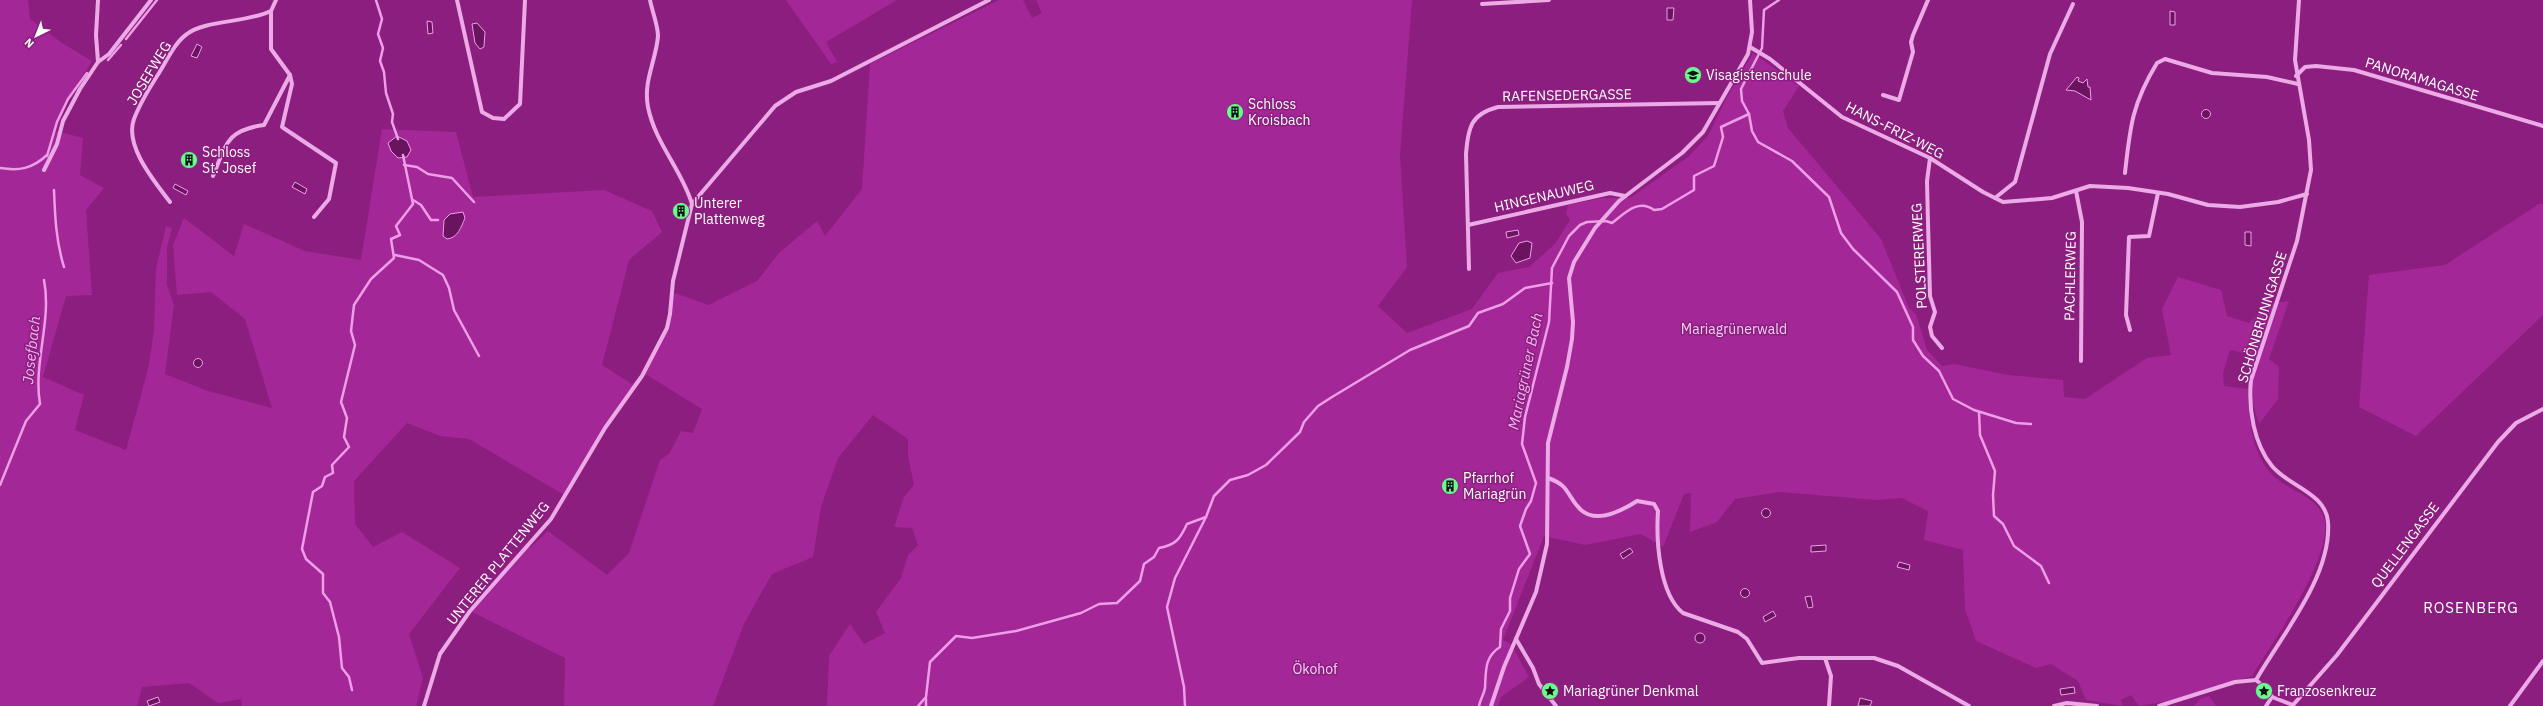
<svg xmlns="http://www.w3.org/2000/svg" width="2543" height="706" viewBox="0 0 2543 706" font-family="'IBM Plex Sans',sans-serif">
<rect width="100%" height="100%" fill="#8c1e7f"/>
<!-- green -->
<g fill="#a42798" fill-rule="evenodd">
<path d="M0,0h28l2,19 32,24 30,18 -24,38 -12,32 27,7 -3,37 24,13 -18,22 6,85 -26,1 -23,81 41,18 -9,35 51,20 22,-81 6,-38 2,-62 10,-43 6,2 -5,19v38l7,20 -9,69 43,17 64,17 -27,-89 -34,-27 -34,3 -4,-50 11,-27 50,38 10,-32 61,27 56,9 21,-131 74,3 17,65 131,-7 48,21 10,21 -33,28 -27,105 30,19c27,-22 35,-60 40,-92l36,13 49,-24 22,-28 38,-32 8,15 37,-47 8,-125 129,-64h24l9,18 10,-5 -6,-13h376l-12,155 7,112 -29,39 29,27 65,-24 26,-36 31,-6 26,-23 15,-24 -4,-6 2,-9 35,-7h27l58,-41 20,-21 18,-37 27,-46 46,33 -16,25 5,17 93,111 28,69 7,6 11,36 15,16 12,-2 54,11 55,5 1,17 21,2 62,-41 24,-3 -9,-46 16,-32 43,13 6,26 22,7 19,-19 21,-3 -20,58 10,8 -1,32 -19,25 -11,-37 2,-33 -20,-4 -7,23 1,13 24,3c2,37 3,78 41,98 13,8 27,13 34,28 16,35 -53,131 -71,161l-83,25 -30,5 -8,-11 -10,5 2,6 -37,-6 -8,-19 -27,-17 -15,4 -60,-27 -11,-32 -2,-59 -39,-10 4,-29 -26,-13 -25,2 -98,-8 -44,7 -18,23 -27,10 1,-39 -7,1 -21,53 -22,-13 -56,11 -41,-9 -41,104 8,4 18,33 -28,20 -3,9h-671l2,-50 21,-32 14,20 21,-11 -9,-21 25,-34 7,-23 10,-10 -6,-17 -18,-1 10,-30 10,-12 -6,-29v-17l-35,-24 -35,43 -17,49 -8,50 -41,17 -28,50 -31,82h-149l1,-48 -95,-47 56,-65 5,1 17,-16 59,44 22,-22 31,-93 9,-6 12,-23 12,2 9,-24 -55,-34 -5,1 -37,52 -39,68 -97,-57 -29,-3 -33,-13 -53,58 1,43 18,23 29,-15 58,36 -51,66 14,44 -7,28h-174l-1,-7 -23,4 -29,-20 -47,4 -5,19h-137zM465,218l-5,13 -17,5 1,-16z"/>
<path d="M786,0h111l-71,42 11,20 -6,2z"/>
<path d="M2539,204h4v111l-127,121 -57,-29 10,-132 76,-10z"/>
<path d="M2209,696l7,10h-22l6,-7z"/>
</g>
<!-- water -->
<g fill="#6a1460" stroke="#ee9ee7">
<path d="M1667,8h7l-1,12h-6z"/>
<path d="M2170,11l5,1v13h-5z"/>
<path d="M427,21l5,1 1,11 -5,1z"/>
<path d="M477,23l8,9 -1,15 -4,2 -5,-6 -3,-19z"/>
<path d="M197,44l5,3 -5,11 -6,-2z"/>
<path d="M2077,77l2,1 -1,3 5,2 4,-4 1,8h2l1,13 -16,-9 -9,-1z"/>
<circle cx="2206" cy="114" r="4.5"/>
<path d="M397,136l10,5 4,9 -4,7 -9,1 -7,-7 -3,-8z"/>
<path d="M295,182l12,7 -2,5 -13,-7z"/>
<path d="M175,184l13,7 -2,4 -13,-7z"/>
<path d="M463,212l2,6c-4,9 -7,20 -18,21l-4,-3 1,-16 6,-6z"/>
<path d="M1518,230l1,5 -12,3 -1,-6z"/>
<path d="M2245,232h6v14l-6,-1z"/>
<path d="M1527,241l5,2 -2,15 -14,5 -5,-7 8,-13z"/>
<circle cx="198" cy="363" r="4.5"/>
<circle cx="1766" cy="513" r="4.5"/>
<path d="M1826,545v6l-15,1v-6z"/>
<path d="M1630,548l3,4 -10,7 -3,-5z"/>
<path d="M1899,562l11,3 -1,5 -12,-3z"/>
<circle cx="1745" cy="593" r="4.5"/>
<path d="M1811,596l2,11 -5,1 -3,-11z"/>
<path d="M1773,611l3,5 -11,6 -2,-5z"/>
<circle cx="1700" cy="638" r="5"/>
<path d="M2074,687l1,6 -14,2 -1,-6z"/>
<path d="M158,697l2,5 -11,4 -2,-5z"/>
<path d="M1860,698l12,3 -2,5h-12z"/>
</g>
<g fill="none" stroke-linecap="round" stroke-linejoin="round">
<!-- stream -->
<g stroke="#ee9ee7" stroke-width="2.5">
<path d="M376,0l6,19 -4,15 5,14 -3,13 4,11 2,21 7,21 -1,8 6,17"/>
<path d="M1779,0l-15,10 -2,38 -21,41 1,12 7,13 3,17 6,11 34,19 37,36 12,36 12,16 44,43 16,35v13l10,16 16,15 14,28 21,11 42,13 15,1"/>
<path d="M126,39l31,-39"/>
<path d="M108,60l13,-15"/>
<path d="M47,156l10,-34 11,-23 19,-26"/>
<path d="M404,165l13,2 11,7 24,4 22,24"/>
<path d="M0,168c19,3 32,1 47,-13"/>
<path d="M54,190c1,27 2,51 10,77"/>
<path d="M413,200l8,5 10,15h7"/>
<path d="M395,255l24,5 24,15 6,13 5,22 25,46"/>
<path d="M1979,412l1,23 15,36 -2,24 1,21 9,8 11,22 27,20 8,17"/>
<path d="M0,485l26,-64 14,-17c-7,-41 12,-83 4,-124"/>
<path d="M352,690l-3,-13 -7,-9 -3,-31 -9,-35 -7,-9v-19l-17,-15 -4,-10 11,-57 9,-6 3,-9 8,-4 -1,-8 17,-18 -5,-10 3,-19 -6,-16 14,-57 -4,-14 3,-26 17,-26 23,-21 -3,-19 9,-4 -4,-9 17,-22 -10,-49"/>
<path d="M918,706l8,-9 4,-35 26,-26 16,2 44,-7 65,-18 18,-9 18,-1 23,-22 4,-17 10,-7 5,-9c17,-3 21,-9 28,-24l19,-7 8,-21 16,-16 18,-5 18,-10 34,-33 4,-10 14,-16 14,-9 78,-47 59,-24 9,-13 25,-9 22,-16 27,-5"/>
<path d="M926,706v-7"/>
<path d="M1185,706l-1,-19 -17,-80 8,-29 31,-61"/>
<path d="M1479,706c1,-6 5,-12 6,-18 1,-16 -1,-31 15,-41l1,-18 9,-18v-13l9,-29 11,-15 -10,-28 6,-17 5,-8 5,-18 -14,-39 3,-27 24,-95 3,-54 17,-32 11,-11 7,-3 19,-1 6,2c12,-9 26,-25 42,-13l8,-1 32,-19v-14l20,-10 9,-29 -2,-10 28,-13"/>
</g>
<!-- minor -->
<g stroke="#ecaae6" stroke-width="4">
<path d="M98,0l-2,35 2,27"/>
<path d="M276,0l-5,11v38l19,26 2,9 -10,43 54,36 -7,36 -15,18"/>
<path d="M457,0l25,112 11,6 11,1 16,-15 5,-104"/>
<path d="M650,0c2,11 8,25 8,36 -2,25 -15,45 -10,71 7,36 34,63 44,97"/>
<path d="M1482,4l67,-4"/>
<path d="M1750,47l20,12 72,58 88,41 53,34 20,10 49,-4 38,-12 38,2 40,6 40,11 32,2 38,-5 29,-8"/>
<path d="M2296,76l9,-9 11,-1 38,4 189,56"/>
<path d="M1883,95l16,5 14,-48 -2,-10 2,-7 15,-35"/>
<path d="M1930,158l-3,23 1,41 2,74 5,16 -5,15 2,9 10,12"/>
<path d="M44,170l13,-26 6,-23 17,-32 18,-27 11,-8 42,-54"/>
<path d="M2125,173c5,-46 7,-69 32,-110l8,-4 47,14 55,4 31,7"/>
<path d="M213,176c13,-31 13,-46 51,-51l26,-50"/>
<path d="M2076,191l6,31 -1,139"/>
<path d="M1995,198l20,-16 35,-128 23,-50"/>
<path d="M170,202c-15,-20 -46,-56 -36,-83 6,-16 16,-32 25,-46 7,-11 16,-31 28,-39 18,-14 59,-11 84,-23"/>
<path d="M1468,225l142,-32 15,3"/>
<path d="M1469,269l-3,-115c2,-27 5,-40 32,-47l221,-4"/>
<path d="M2130,330l-4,-15 3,-78 20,-1 9,-43"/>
<path d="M1548,478c23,8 18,18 33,32 16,14 42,0 56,-9l17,3 4,7c-2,29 1,83 25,102l55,19 9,7 15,24 37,-5h75l24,8 71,40"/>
<path d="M1516,639l17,29 6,16 17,22"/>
<path d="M1825,658l6,18 -2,30"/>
<path d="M2256,680c25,-44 76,-104 72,-158 -2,-29 -40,-36 -56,-56 -18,-22 -24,-57 -21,-86l46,-139 14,-71 -2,-30 -14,-80 4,-60"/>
<path d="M2256,680l11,9 5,8"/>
<path d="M2272,697l21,8"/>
<path d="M2293,705l44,-50 161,-213 18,-19 27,-14"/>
<path d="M424,706l16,-52 30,-43 81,-92 54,-91 37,-52 25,-48 3,-14 3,-33 19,-77 83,-98 21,-14 35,-11 158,-81"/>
<path d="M1491,706l13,-39 32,-75 11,-48 1,-101 19,-76 5,-28 1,-17 -4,-44 5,-16 21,-34 24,-27 63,-48 21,-21 45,-78 4,-22 -2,-32"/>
<path d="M2054,706l13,-3 30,3"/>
<path d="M2159,706l76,-24 21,-2"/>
<path d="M2266,706l6,-9"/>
<path d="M2510,706l33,-45"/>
</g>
</g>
<!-- icons -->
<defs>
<g id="school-disc" transform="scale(0.9)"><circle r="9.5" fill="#6afb8f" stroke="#8c1e7f"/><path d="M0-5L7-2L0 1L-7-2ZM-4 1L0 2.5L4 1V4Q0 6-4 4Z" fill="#111"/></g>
<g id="building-disc" transform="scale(0.9)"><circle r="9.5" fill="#6afb8f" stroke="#8c1e7f"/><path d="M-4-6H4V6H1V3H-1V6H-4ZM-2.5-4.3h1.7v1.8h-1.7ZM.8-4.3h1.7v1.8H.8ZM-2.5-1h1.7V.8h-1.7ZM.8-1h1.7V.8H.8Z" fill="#111"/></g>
<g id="sight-disc" transform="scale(0.9)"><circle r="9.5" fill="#6afb8f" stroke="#8c1e7f"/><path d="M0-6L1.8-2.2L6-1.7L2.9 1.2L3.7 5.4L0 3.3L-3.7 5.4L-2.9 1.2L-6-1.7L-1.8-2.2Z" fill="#111"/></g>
</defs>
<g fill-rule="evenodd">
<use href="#school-disc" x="1693" y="75"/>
<use href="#building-disc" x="1235" y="112"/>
<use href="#building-disc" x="189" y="160"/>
<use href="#building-disc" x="681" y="211"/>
<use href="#building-disc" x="1450" y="486"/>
<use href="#sight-disc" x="1550" y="691"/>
<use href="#sight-disc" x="2264" y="691"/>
</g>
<g text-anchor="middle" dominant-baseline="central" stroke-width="3" stroke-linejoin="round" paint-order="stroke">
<!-- street labels -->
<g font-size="14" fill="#fff" stroke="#8c1e7f">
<text transform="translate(149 73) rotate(-59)">JOSEFWEG</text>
<text transform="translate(2422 79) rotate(17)">PANORAMAGASSE</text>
<text transform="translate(1567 95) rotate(-1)">RAFENSEDERGASSE</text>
<text transform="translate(1895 130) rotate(27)">HANS-FRIZ-WEG</text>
<text transform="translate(1544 196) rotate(-13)">HINGENAUWEG</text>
<text transform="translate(1919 256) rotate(-93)">POLSTERERWEG</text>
<text transform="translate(2070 276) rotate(-89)">PACHLERWEG</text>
<text transform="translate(2262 317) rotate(-73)">SCHÖNBRUNNGASSE</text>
<text transform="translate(2405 545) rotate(-53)">QUELLENGASSE</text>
<text transform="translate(498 563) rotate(-51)">UNTERER PLATTENWEG</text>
</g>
<!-- poi labels -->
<g font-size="14" fill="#fff" stroke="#8c1e7f" text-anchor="start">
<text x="1706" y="75">Visagistenschule</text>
<text x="1248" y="104">Schloss<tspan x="1248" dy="16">Kroisbach</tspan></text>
<text x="202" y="152">Schloss<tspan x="202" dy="16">St. Josef</tspan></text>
<text x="694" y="203">Unterer<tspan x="694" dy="16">Plattenweg</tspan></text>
<text x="1463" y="478">Pfarrhof<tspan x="1463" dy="16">Mariagrün</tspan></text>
<text x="1563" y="691">Mariagrüner Denkmal</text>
<text x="2277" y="691">Franzosenkreuz</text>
</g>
<!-- park labels -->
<g font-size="14" fill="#f9d0f5" stroke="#8c1e7f">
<text x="1734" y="329">Mariagrünerwald</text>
<text x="1315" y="669">Ökohof</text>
</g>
<!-- water labels -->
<g font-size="15" font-style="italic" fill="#f3b6ee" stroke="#8c1e7f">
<text transform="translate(31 350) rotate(-84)">Josefbach</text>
<text transform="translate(1525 371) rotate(-78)">Mariagrüner Bach</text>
</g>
<!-- neighbourhood labels -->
<g font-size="15" letter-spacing="1" fill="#fff" stroke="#8c1e7f">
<text x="2471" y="607">ROSENBERG</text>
</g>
</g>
<!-- north arrow -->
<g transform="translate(36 36) rotate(223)" stroke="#8c1e7f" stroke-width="3" paint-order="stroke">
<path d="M0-3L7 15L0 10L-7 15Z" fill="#ffffff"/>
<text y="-6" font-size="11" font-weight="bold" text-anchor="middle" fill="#ffffff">N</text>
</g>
</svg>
